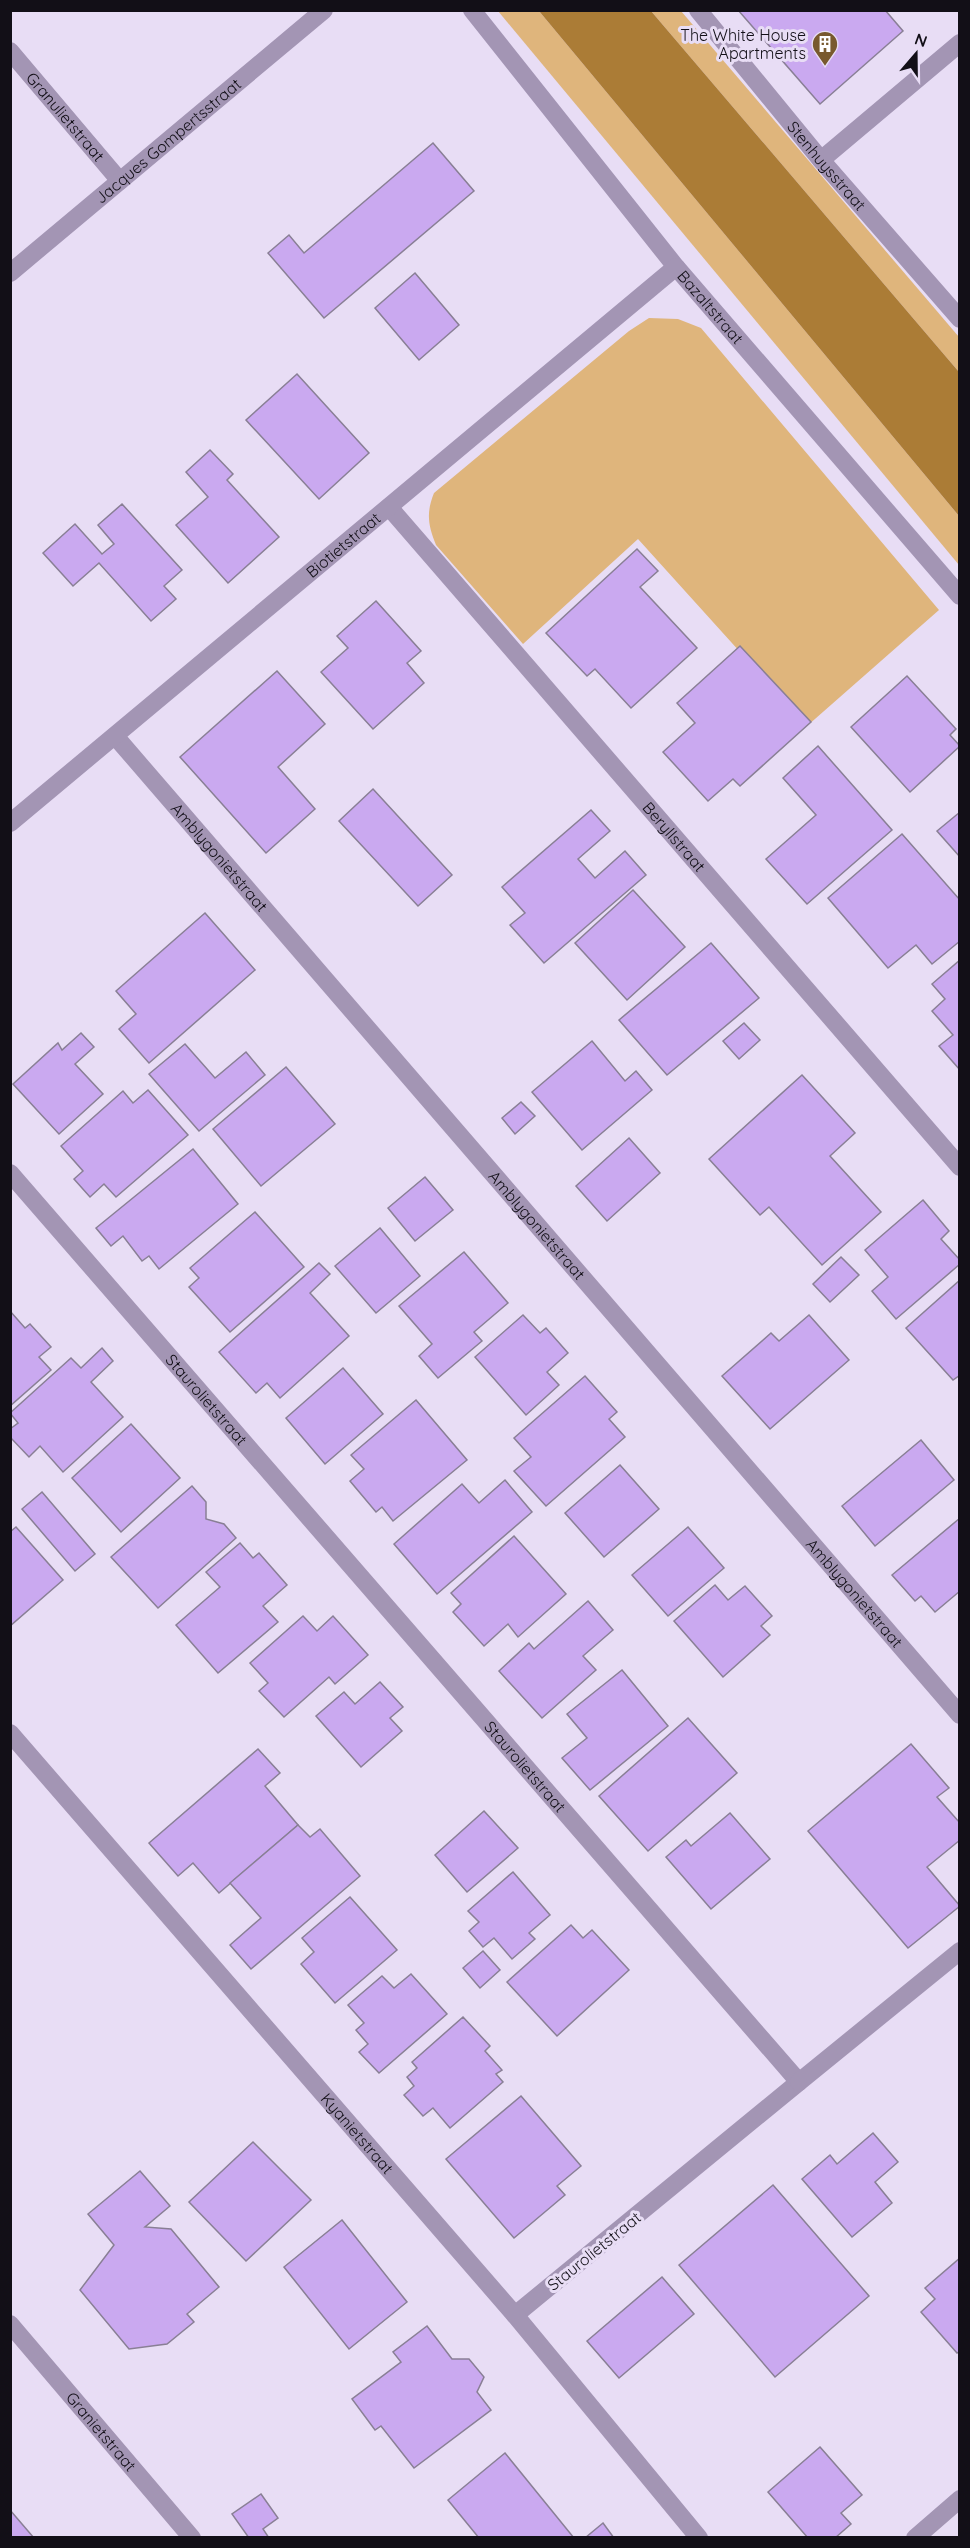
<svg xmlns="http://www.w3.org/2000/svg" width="970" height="2548" viewBox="0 0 970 2548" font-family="Quicksand,sans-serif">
<rect width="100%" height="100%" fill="#e8ddf5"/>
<!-- green -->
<g fill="#dfb57c">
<path d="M498,11h41l420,505v49z"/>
<path d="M651,11h30l278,326v35z"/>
<path d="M649,318l29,1 23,9 238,282 -132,116 -169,-187 -115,105 -87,-99c-8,-20 -10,-32 -2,-52l195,-162z"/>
</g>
<!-- water -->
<path fill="#ab7c36" d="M539,11h112l308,361v144z"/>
<!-- building -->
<g fill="#caa9f0" stroke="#897f95" stroke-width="1.5">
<path d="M738,10h147l18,21 -83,73z"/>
<path d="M433,143l41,48 -150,127 -56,-65 21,-18 15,18z"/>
<path d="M415,273l44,52 -40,35 -44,-52z"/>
<path d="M297,374l72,79 -50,46 -73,-79z"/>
<path d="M210,450l23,24 -6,6 52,57 -51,46 -52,-58 32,-28 -22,-25z"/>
<path d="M122,504l60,66 -18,16 12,13 -25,22 -52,-58 -26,23 -30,-33 32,-29 27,30 12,-10 -16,-19z"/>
<path d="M637,549l21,22 -18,16 57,61 -66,60 -36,-39 -8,7 -41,-43z"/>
<path d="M376,601l45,50 -14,12 17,20 -51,46 -52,-57 27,-24 -11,-12z"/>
<path d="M740,646l71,76 -71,64 -7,-7 -25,22 -45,-49 32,-29 -18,-20z"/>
<path d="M277,671l48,53 -47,43 37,42 -49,44 -86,-96z"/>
<path d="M907,676l49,53 -6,6 10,11 -50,46 -59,-65z"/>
<path d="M818,746l74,84 -85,74 -41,-45 50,-44 -33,-37z"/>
<path d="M373,789l79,86 -34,31 -79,-85z"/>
<path d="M591,810l19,21 -32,28 17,19 30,-27 21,24 -102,88 -34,-38 15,-12 -23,-26z"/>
<path d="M960,812v45l-23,-26z"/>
<path d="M902,834l58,66v41l-28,23 -16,-19 -28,23 -60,-70z"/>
<path d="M633,890l52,57 -58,53 -52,-57z"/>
<path d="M205,913l50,57 -106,93 -30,-34 17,-15 -20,-23z"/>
<path d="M711,943l48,55 -92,77 -48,-55z"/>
<path d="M960,960v110l-21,-24 14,-11 -21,-24 13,-12 -13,-15z"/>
<path d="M744,1023l16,17 -21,19 -16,-18z"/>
<path d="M81,1033l13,14 -19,17 28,30 -44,40 -46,-50 45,-41 4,7z"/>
<path d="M592,1041l33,40 11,-10 16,19 -70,60 -50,-58z"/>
<path d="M185,1044l30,34 31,-26 19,23 -66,56 -50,-57z"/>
<path d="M286,1067l49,57 -74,62 -48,-57z"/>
<path d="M802,1075l53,58 -25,23 51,56 -59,53 -53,-58 -9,8 -51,-56z"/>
<path d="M148,1090l40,45 -72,62 -12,-13 -14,13 -16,-18 9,-8 -22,-25 62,-55 10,12z"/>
<path d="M521,1102l14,14 -20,18 -13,-16z"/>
<path d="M629,1138l31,35 -53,48 -31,-35z"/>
<path d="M193,1149l45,55 -79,65 -10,-13 -7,5 -19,-25 -12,10 -15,-18z"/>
<path d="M425,1177l28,33 -38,31 -27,-33z"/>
<path d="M923,1200l26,31 -8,8 19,21v4l-64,55 -24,-28 16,-14 -23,-27z"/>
<path d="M255,1212l49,55 -74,65 -41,-45 10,-9 -9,-10z"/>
<path d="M380,1228l40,48 -44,37 -41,-47z"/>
<path d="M464,1252l44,51 -34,29 8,9 -44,37 -19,-22 13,-12 -33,-38z"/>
<path d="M841,1257l18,18 -29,27 -17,-18z"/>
<path d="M319,1263l11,11 -20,19 39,43 -69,62 -13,-15 -11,10 -37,-41z"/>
<path d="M960,1280v95l-7,5 -47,-52z"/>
<path d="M10,1311l15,17 5,-4 21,23 -12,10 12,13 -41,36z"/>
<path d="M523,1315l17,18 6,-5 22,25 -21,19 12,13 -33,30 -51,-58z"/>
<path d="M809,1315l40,45 -79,69 -48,-53 49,-43 8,8z"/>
<path d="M102,1348l11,13 -22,21 32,35 -60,55 -23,-26 -11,11 -19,-20v-8l8,-6 -8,-10 61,-55 10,10z"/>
<path d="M343,1368l40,46 -58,50 -39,-46z"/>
<path d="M585,1376l32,36 -8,7 16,18 -79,69 -32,-35 17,-14 -17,-19z"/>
<path d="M416,1400l51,60 -74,61 -11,-14 -6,5 -26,-31 14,-12 -13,-14z"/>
<path d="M131,1424l49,54 -59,54 -49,-54z"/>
<path d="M921,1440l33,40 -79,66 -33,-40z"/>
<path d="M620,1465l39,44 -55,48 -39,-44z"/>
<path d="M505,1480l27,32 -95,82 -43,-50 68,-60 17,19z"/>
<path d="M192,1486l14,16v17l18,5 12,14 -78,70 -47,-51z"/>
<path d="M42,1492l53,62 -20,17 -53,-62z"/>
<path d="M960,1518v73l-25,21 -14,-16 -6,5 -23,-26z"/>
<path d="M16,1527l47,53 -53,46v-94z"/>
<path d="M688,1527l36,41 -56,48 -36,-41z"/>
<path d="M514,1536l52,58 -48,43 -10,-13 -24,22 -31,-34 8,-8 -10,-11z"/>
<path d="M240,1543l13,15 6,-5 28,32 -24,21 15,16 -60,51 -42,-48 44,-38 -14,-15z"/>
<path d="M715,1585l13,15 17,-14 27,30 -11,10 9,9 -47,42 -49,-56z"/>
<path d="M588,1601l25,29 -30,26 13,14 -54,48 -43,-47 30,-28 5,6z"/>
<path d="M303,1616l14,15 16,-15 35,39 -33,29 -6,-7 -45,40 -25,-26 9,-8 -18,-20z"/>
<path d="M622,1670l46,56 -78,64 -28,-32 25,-20 -20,-24z"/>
<path d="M380,1682l23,25 -13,11 12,13 -41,36 -45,-51 28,-24 11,12z"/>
<path d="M688,1718l49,55 -89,78 -49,-55z"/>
<path d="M911,1744l38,44 -12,9 23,26v17l-33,27 33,39 -52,42 -100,-117z"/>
<path d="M258,1749l22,24 -15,13 33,39 -79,68 -26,-30 -15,13 -29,-33z"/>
<path d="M484,1811l34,37 -51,44 -32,-37z"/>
<path d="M730,1813l40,46 -59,50 -45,-52 20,-17 5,6z"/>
<path d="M298,1825l12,12 10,-8 40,47 -109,93 -21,-24 31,-27 -31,-35z"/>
<path d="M513,1872l37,43 -21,18 6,6 -23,20 -18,-21 -11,9 -14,-16 10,-9 -11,-11z"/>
<path d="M350,1897l47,53 -62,53 -34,-39 13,-12 -12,-14z"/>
<path d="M571,1925l12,13 9,-8 37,40 -72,66 -50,-54z"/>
<path d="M483,1951l17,19 -20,18 -17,-20z"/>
<path d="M411,1974l36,40 -68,59 -20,-21 9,-8 -12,-14 8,-7 -16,-18 34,-29 12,12z"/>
<path d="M463,2017l27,29 -5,5 17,19 -6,4 7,8 -53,46 -17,-20 -10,8 -19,-21 10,-9 -7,-9 10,-9 -5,-6z"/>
<path d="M521,2096l60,70 -24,20 8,9 -51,43 -68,-79z"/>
<path d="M873,2133l25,29 -23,20 17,21 -40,34 -50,-58 28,-24 7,9z"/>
<path d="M253,2142l58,58 -65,61 -57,-59z"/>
<path d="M140,2171l30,35 -25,21 26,2 48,58 -32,27 7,8 -27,22 -38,5 -49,-59 34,-45 -26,-31z"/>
<path d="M773,2185l96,111 -94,81 -96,-112z"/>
<path d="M342,2220l65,82 -58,47 -65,-82z"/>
<path d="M960,2258v93l-3,2 -36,-41 14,-13 -10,-11z"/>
<path d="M662,2277l32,37 -75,64 -32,-37z"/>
<path d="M427,2326l25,33h17l15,18 -7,15 14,18 -77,58 -33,-42 -6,4 -23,-31 49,-37 -8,-10z"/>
<path d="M820,2447l42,48 -21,18 10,11 -16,14h-27l-40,-46z"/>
<path d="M505,2453l69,85h-95l-31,-38z"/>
<path d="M261,2494l17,24 -15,11 6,9h-20l-17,-24z"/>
<path d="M10,2510l24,28h-24z"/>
<path d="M603,2523l11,15h-29z"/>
</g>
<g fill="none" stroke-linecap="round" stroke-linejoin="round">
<!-- minor -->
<g stroke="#a395b4" stroke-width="18">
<path id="s1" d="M472,10l204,257 284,329"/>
<path id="s2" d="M698,10l123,150 139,159"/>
<path id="s3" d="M10,51l110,130"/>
<path d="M821,160l139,-117"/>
<path id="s4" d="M10,273l314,-263"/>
<path id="s5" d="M389,507l571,660"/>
<path id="s6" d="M115,736l845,979"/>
<path id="s7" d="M10,823l666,-556"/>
<path id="s8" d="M10,1173l789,909 -284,233"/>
<path id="s9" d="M10,1733l505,582 184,223"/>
<path d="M799,2082l161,-131"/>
<path id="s10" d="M10,2324l182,214"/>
<path d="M915,2538l45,-39"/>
</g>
</g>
<!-- icons -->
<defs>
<g id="building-pin" transform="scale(1.35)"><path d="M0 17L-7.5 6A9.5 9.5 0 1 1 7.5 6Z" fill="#78592e" stroke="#e8ddf5"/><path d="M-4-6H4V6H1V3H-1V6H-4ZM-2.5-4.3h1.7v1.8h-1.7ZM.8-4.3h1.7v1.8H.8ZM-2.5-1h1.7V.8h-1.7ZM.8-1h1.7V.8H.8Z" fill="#fff"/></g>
</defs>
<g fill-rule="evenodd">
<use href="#building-pin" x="825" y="44"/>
</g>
<g text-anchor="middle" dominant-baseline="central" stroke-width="6" stroke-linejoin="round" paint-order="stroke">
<!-- poi labels -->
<g font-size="16" fill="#120f17" stroke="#e8ddf5" text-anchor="end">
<text x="806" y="35">The White House<tspan x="806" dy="18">Apartments</tspan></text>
</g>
<!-- street labels -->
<g font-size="16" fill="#120f17" stroke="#e8ddf5">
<text stroke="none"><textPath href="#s3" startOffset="86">Granulietstraat</textPath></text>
<text stroke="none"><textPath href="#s4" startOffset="206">Jacques Gompertsstraat</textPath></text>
<text stroke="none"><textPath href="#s2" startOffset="202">Stenhuysstraat</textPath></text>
<text stroke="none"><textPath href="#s1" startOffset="381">Bazaltstraat</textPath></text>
<text stroke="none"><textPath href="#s7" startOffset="434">Biotietstraat</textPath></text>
<text stroke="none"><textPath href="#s5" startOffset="436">Beryllstraat</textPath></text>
<text stroke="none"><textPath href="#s6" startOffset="160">Amblygonietstraat</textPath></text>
<text stroke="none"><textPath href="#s6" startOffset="646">Amblygonietstraat</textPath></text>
<text stroke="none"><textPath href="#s8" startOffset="300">Staurolietstraat</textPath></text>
<text stroke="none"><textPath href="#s6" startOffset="1132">Amblygonietstraat</textPath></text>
<text stroke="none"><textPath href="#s8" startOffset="786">Staurolietstraat</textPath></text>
<text stroke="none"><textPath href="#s9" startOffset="530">Kyanietstraat</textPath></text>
<text transform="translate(594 2251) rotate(-39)">Staurolietstraat</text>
<text stroke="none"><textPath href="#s10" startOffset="141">Granietstraat</textPath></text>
</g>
</g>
<!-- border -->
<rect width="970" height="2548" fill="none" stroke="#120f17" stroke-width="24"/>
<!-- north arrow -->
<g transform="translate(916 54) rotate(20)" stroke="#e8ddf5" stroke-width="4.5" paint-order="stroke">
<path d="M0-4.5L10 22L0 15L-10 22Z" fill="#120f17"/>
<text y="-9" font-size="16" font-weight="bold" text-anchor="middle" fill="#120f17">N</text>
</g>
</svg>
